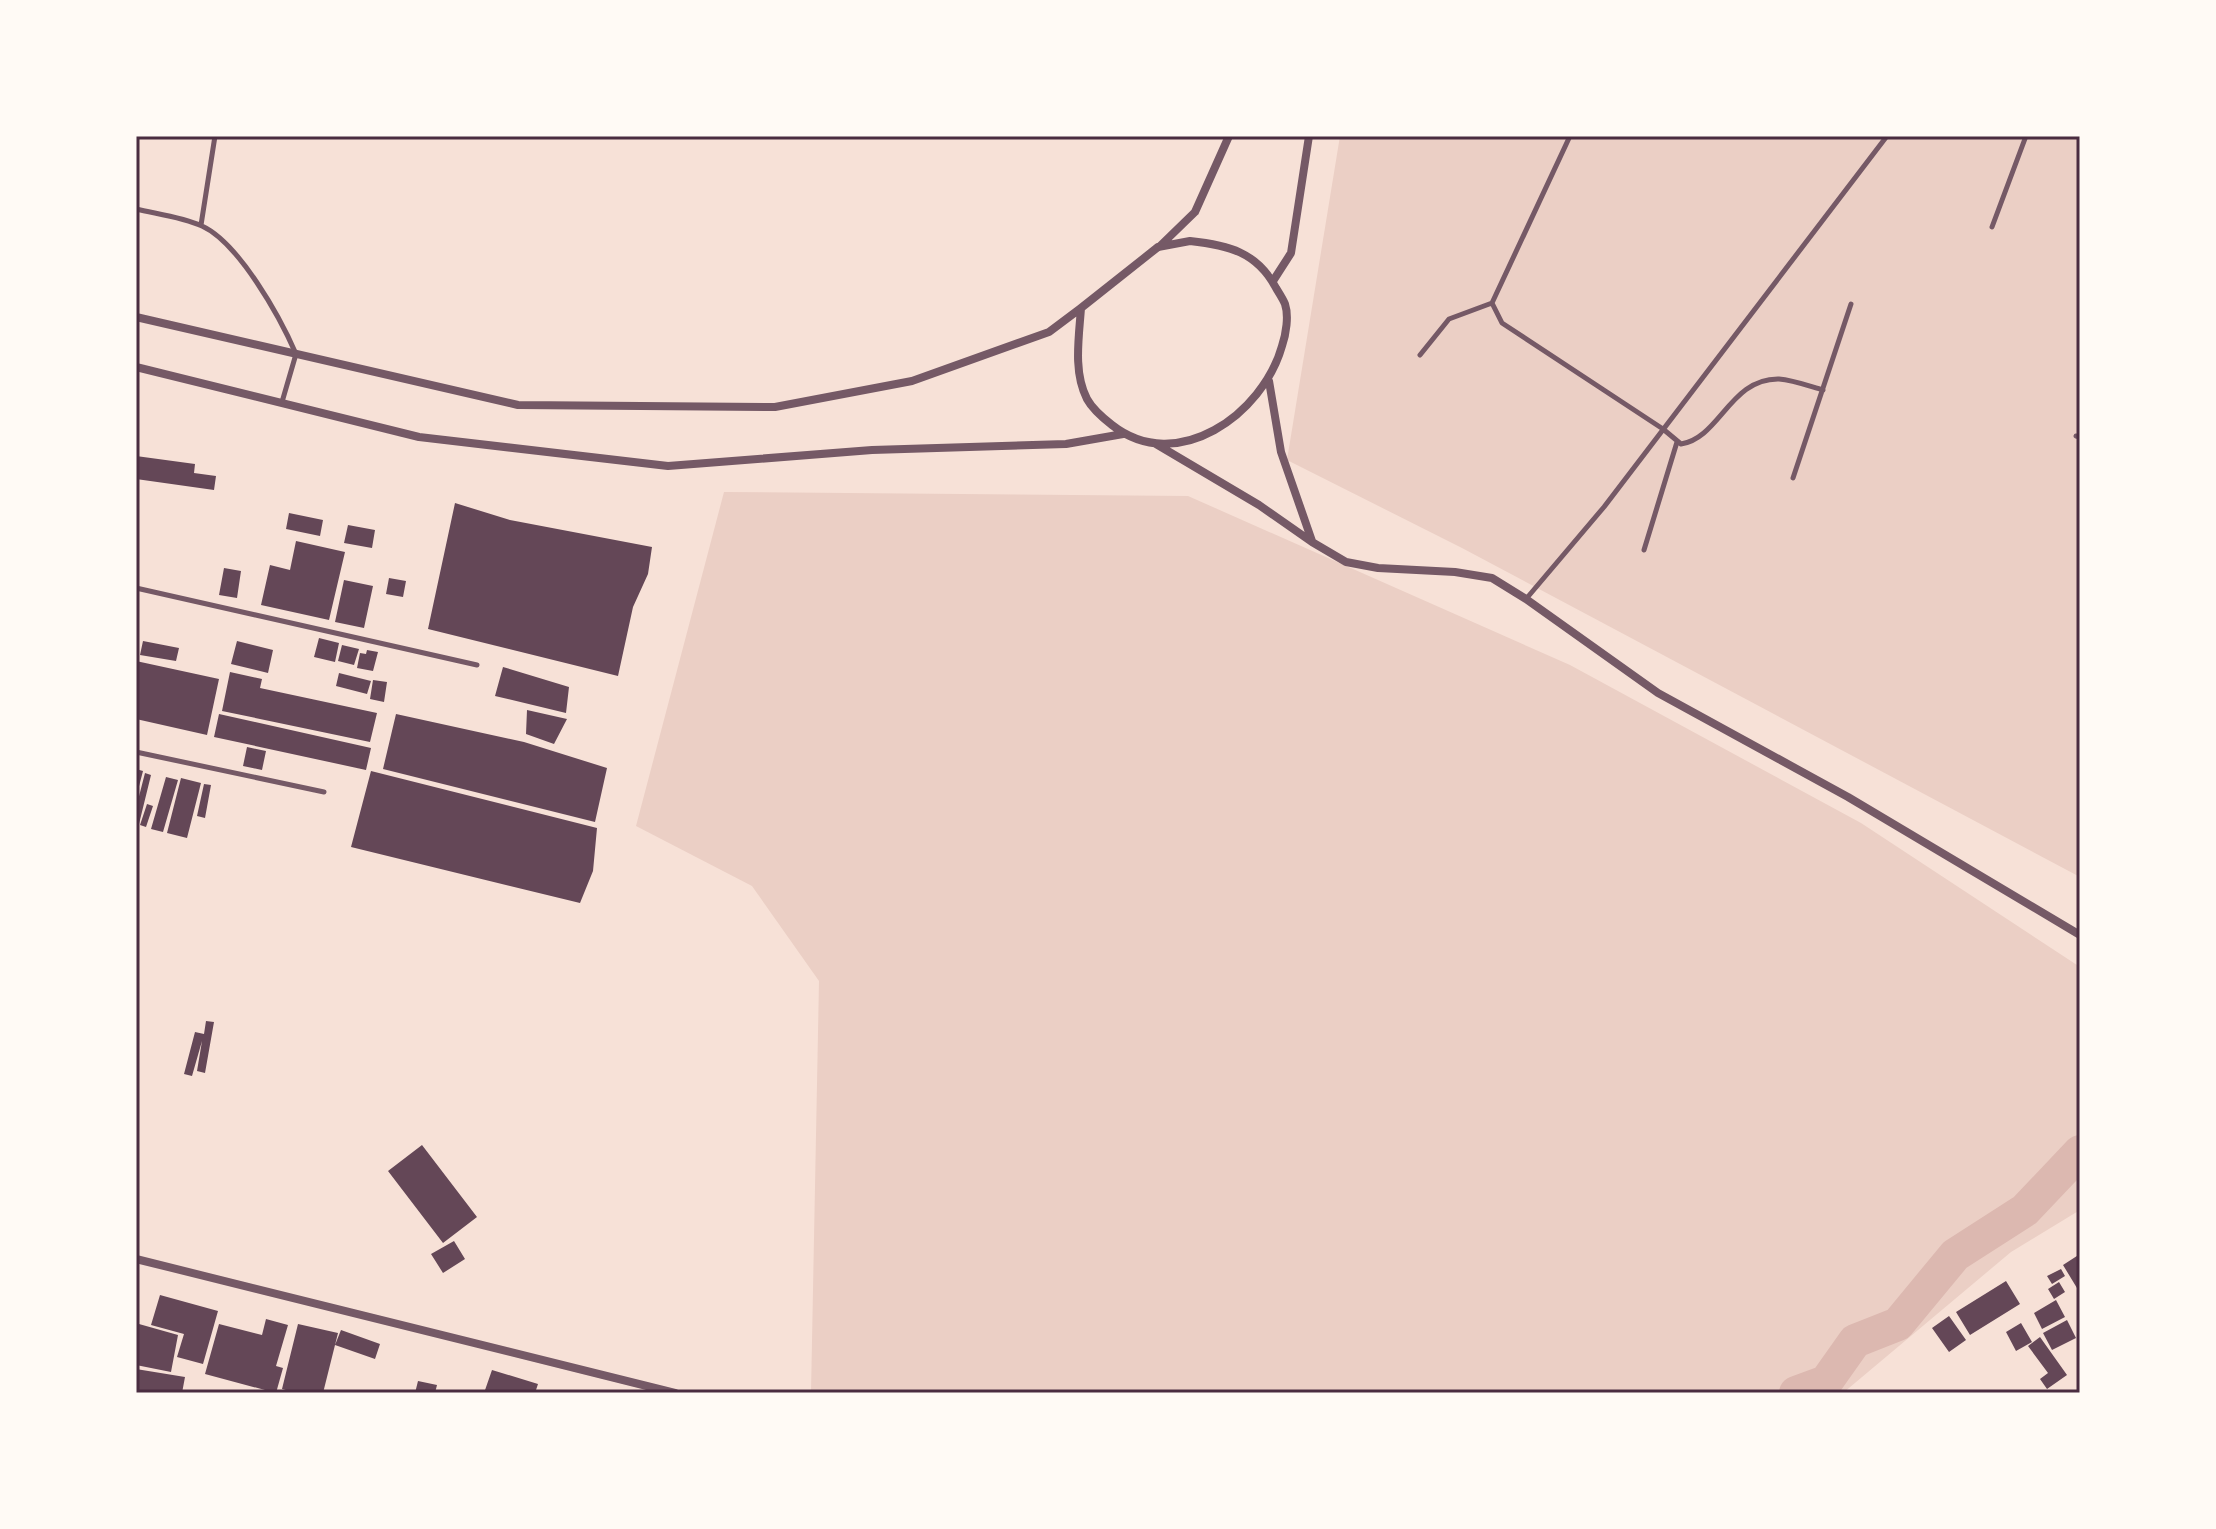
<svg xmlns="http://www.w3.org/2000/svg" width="2216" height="1529" font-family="Overpass,sans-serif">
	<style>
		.green { fill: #ebcfc5 }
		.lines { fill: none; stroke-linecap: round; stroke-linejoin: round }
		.river { stroke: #dcb8b0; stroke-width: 34 }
		.building { fill: #644757 }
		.service { stroke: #755966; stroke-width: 5 }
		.minor { stroke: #755966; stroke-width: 8 }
		.neatline { fill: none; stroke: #4a2c40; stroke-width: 3 }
	</style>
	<rect width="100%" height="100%" fill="#f7e1d7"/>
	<path class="green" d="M1340 136H2080V877L1462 548 1287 460Z
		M724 492 1188 496 1570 665 1861 823 2080 967V1210L2011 1252 1843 1393H811L819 981 752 886 636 826Z"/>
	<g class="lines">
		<path class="river" d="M1796 1393 1826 1382 1855 1341 1898 1324 1955 1255 2025 1210 2080 1152"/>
	</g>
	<path class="building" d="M136 456 195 464 194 473 216 476 214 490 136 479Z
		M455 503 510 520 652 547 648 574 633 607 618 676 428 629Z
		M289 513 323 520 320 536 286 529Z
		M348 525 375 530 372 548 344 543Z
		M296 541 345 552 329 620 261 605 270 565 290 570Z
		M224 568 241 571 237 598 219 595Z
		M389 578 406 581 403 597 386 594Z
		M344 580 373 586 364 628 335 622Z
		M319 638 339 643 335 662 314 657Z
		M143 641 179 648 176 661 140 655Z
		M237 641 273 650 268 673 231 664Z
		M342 645 359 649 354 665 338 661Z
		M367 650 378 652 373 671 357 668 360 653 366 654Z
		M136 661 219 679 207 735 136 719Z
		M503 667 569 687 566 713 495 696Z
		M230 672 262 679 260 688 377 713 370 742 222 711Z
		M339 673 371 681 367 694 336 686Z
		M373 680 387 682 384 702 370 699Z
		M527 710 567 719 554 744 526 734Z
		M219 714 371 748 366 770 214 737Z
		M396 714 524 742 607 768 595 822 383 769Z
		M247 747 266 751 262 770 243 766Z
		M136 769 143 771 137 794H136Z
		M371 771 597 828 593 871 580 903 351 847Z
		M145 773 151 775 139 824 136 823V808Z
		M166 777 178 780 163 832 151 829Z
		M181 778 201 783 187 838 167 833Z
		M204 784 211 785 205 818 197 816Z
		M147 804 153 806 146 827 140 825Z
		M206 1021 214 1022 205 1073 197 1071 202 1041 192 1076 184 1074 195 1032 204 1034Z
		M422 1145 477 1217 443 1243 388 1171Z
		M454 1241 465 1259 443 1273 431 1254Z
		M2080 1254V1293L2063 1265Z
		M2061 1269 2065 1276 2052 1284 2047 1276Z
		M2006 1281 2020 1304 1970 1335 1956 1312Z
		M2059 1282 2065 1292 2054 1299 2048 1289Z
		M160 1295 218 1311 203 1364 177 1357 184 1334 151 1325Z
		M2056 1300 2065 1317 2042 1329 2034 1313Z
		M1949 1316 1966 1340 1949 1352 1932 1328Z
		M266 1319 288 1325 276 1366 283 1368 276 1393 205 1374 219 1324 262 1335Z
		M2067 1320 2076 1338 2052 1350 2043 1333Z
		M2021 1323 2032 1342 2016 1351 2006 1332Z
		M139 1324 178 1335 171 1372 136 1365Z
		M298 1324 338 1333 323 1393H297L282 1389Z
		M341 1330 380 1344 375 1359 335 1345Z
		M2040 1337 2067 1375 2047 1389 2040 1379 2048 1373 2028 1346Z
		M136 1369 185 1377 182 1393H136Z
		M492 1370 538 1384 535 1393H484Z
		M418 1381 437 1385 435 1393H415Z"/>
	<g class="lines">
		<path class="service" d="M1570 136 1492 303 1502 323 1663 429 1681 444C1720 438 1730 378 1779 379 1793 380 1809 386 1823 390
			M136 209C157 214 182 217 202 226 239 243 280 317 296 354L282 402
			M201 225 215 136
			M1992 227 2026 136
			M1420 355 1449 319 1492 303
			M2076 436 2080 437
			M1793 478 1851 304
			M1644 550 1677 442
			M136 588 477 665
			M1526 599 1604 507 1887 136
			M136 752 324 792"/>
		<path class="minor" d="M1190 241C1228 245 1257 252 1276 288 1279 293 1283 299 1285 304 1289 316 1286 334 1282 346 1263 414 1177 476 1112 425 1103 418 1093 410 1087 399 1073 372 1079 337 1081 308L1158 247Z
			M1159 247 1195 212 1229 136
			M1273 281 1291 253 1309 136
			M136 317 518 405 775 407 912 381 1049 332 1081 308
			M136 367 419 437 668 466 872 450 1066 444 1123 434
			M1269 381 1281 452 1312 541
			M1156 444 1259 505 1312 542 1346 562 1378 568 1455 572 1492 578 1526 599 1658 693 1848 797 2080 935
			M136 1259 675 1393"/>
	</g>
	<rect width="2216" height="1529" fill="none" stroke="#fffaf5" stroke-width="276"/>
	<rect x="138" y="138" width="1940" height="1253" class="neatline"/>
</svg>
